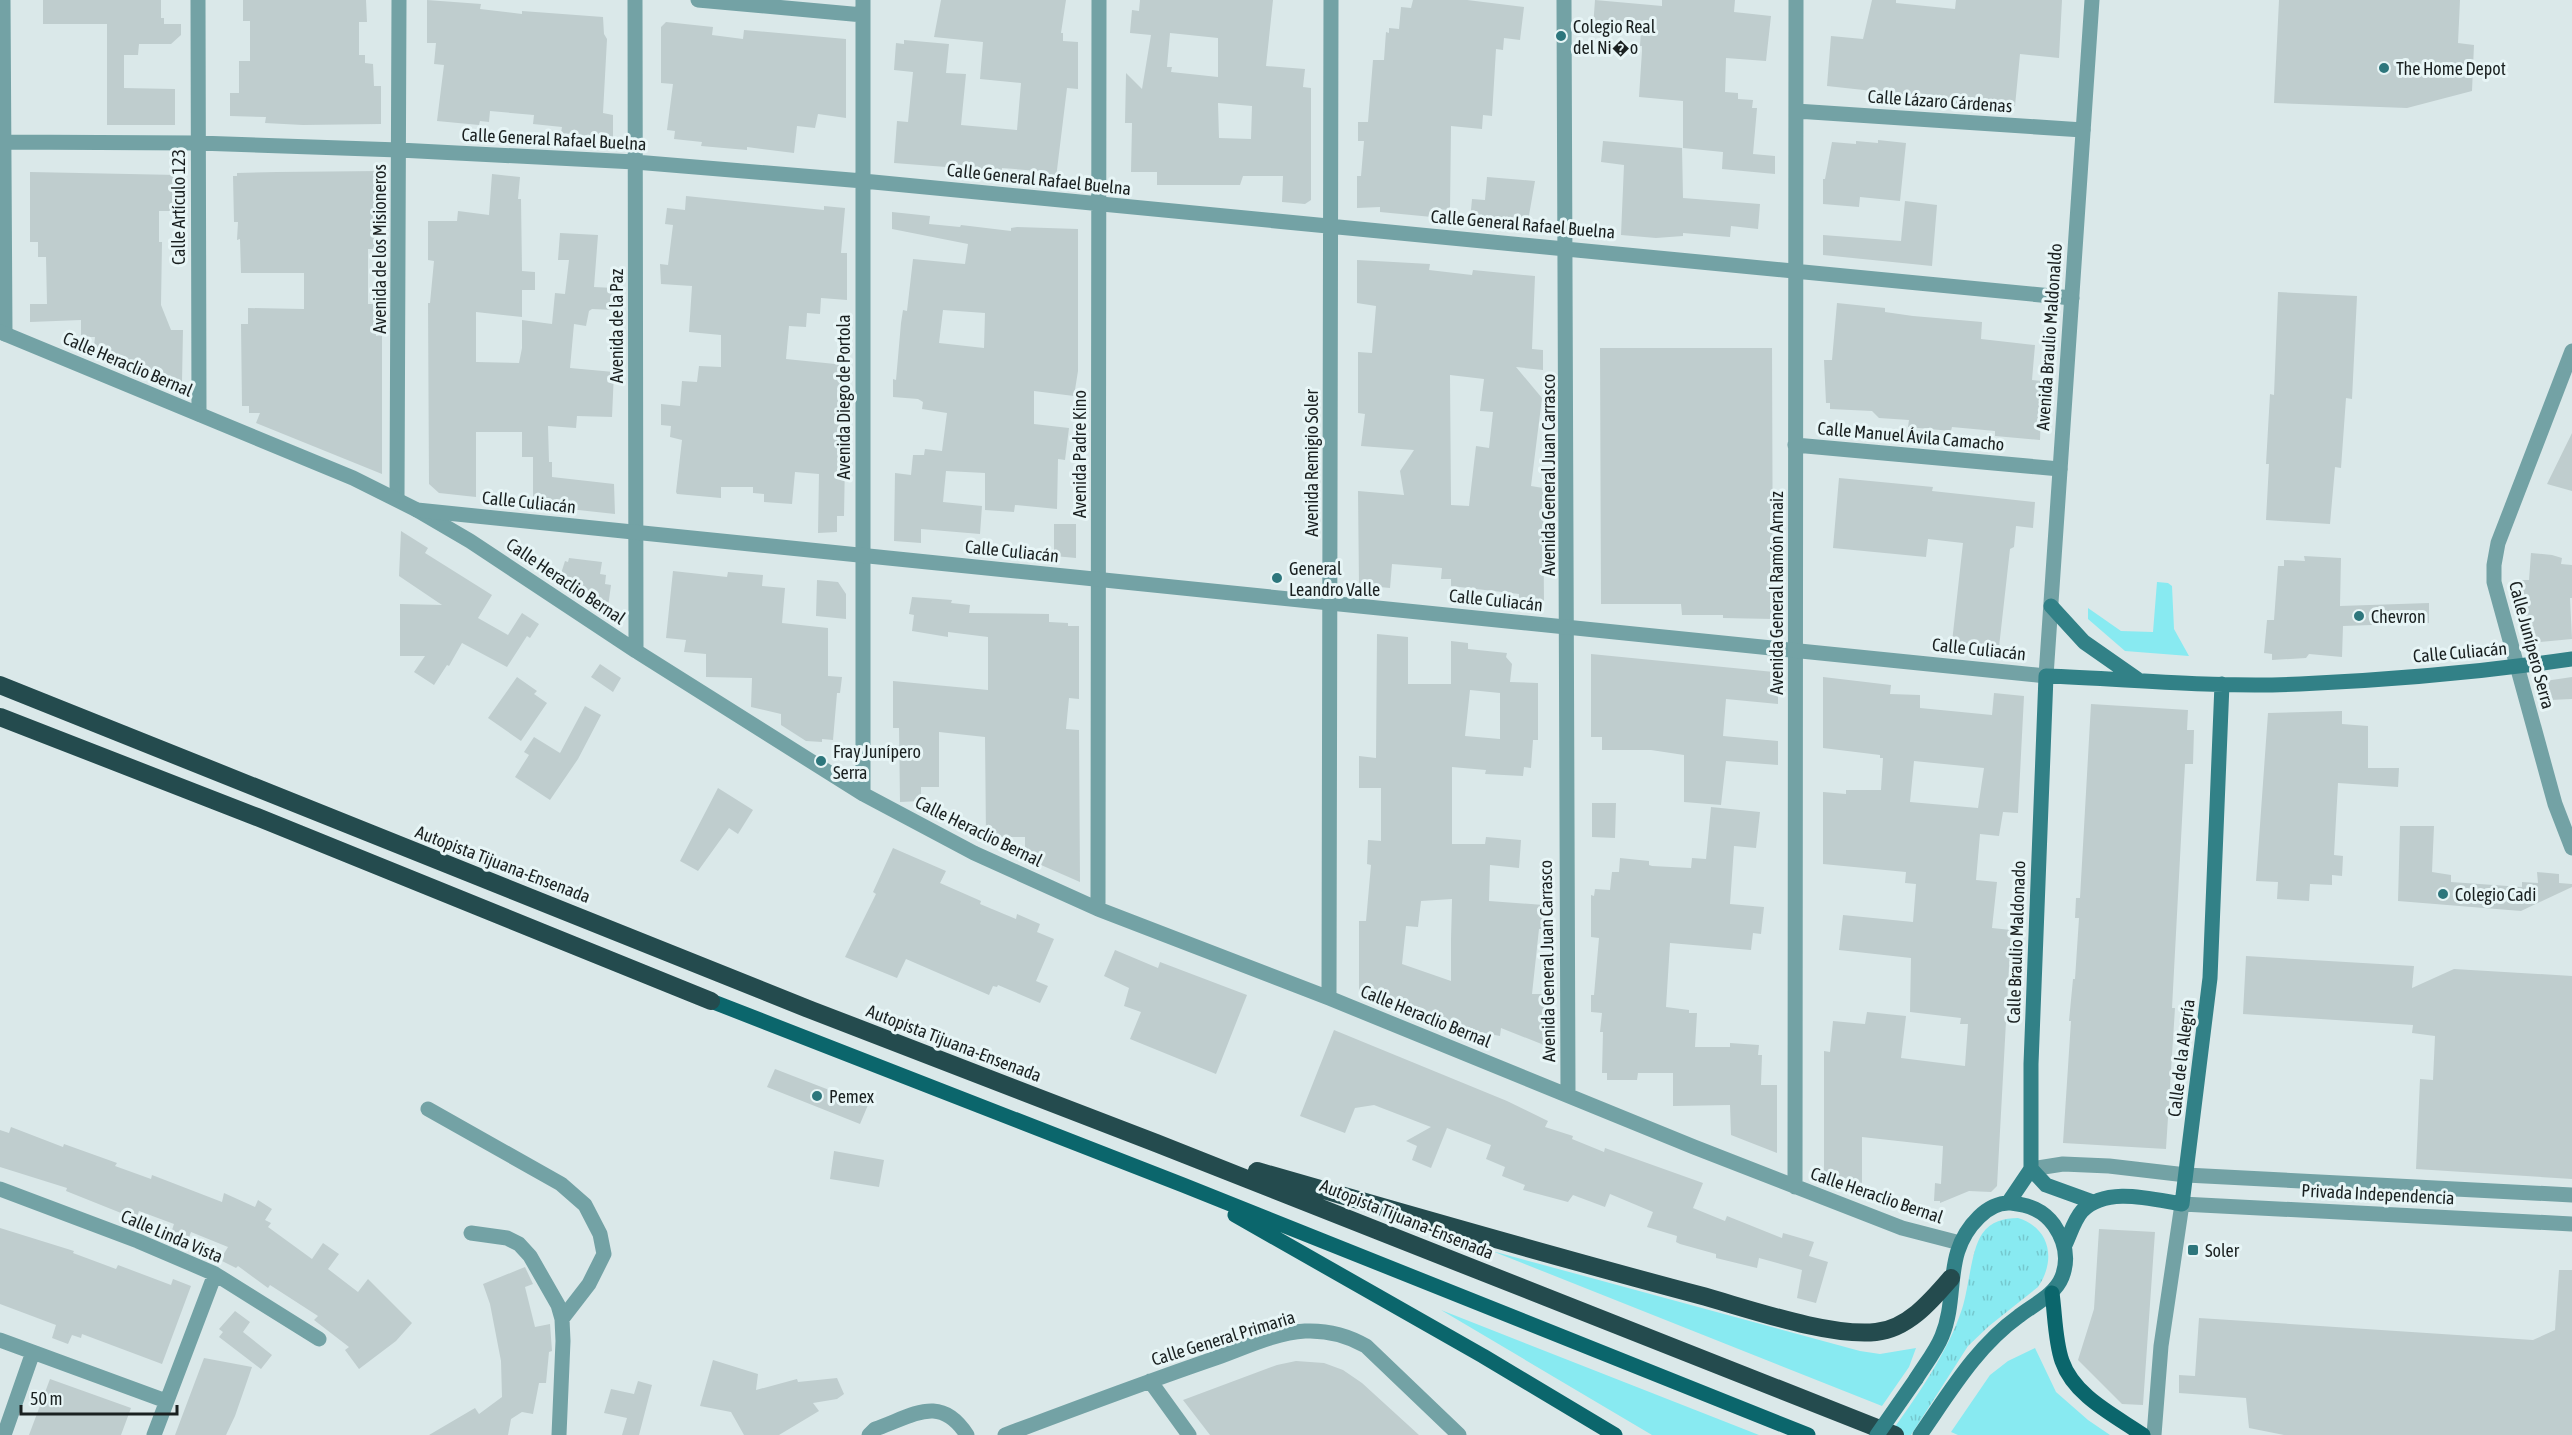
<svg xmlns="http://www.w3.org/2000/svg" width="2572" height="1435" font-family="'Asap Condensed',sans-serif">
	<style>
		.green { fill: #88eaf1 }
		.park { fill: url(#park-tufts) }
		.building { fill: #bfcdce; fill-rule: evenodd }
		.lines { fill: none; stroke-linecap: round; stroke-linejoin: round }
		.minor { stroke: #73a2a5; stroke-width: 15 }
		.tertiary { stroke: #73a2a5; stroke-width: 15 }
		.secondary { stroke: #328187; stroke-width: 15 }
		.primary { stroke: #0b666c; stroke-width: 15 }
		.motorway { stroke: #244b4e; stroke-width: 18 }
		.secondary-bridge { stroke: #328187; stroke-width: 15 }
		.poi-dot { fill: #2d767c; stroke: #e7f5f6; stroke-width: 2 }
		.labels { text-anchor: middle; dominant-baseline: central; stroke-width: 6; stroke-linejoin: round; paint-order: stroke }
		.poi-label { font-size: 18px; fill: #1a2020; stroke: #e7f5f6; text-anchor: start }
		.street-label { font-size: 18px; fill: #1a2020; stroke: #e7f5f6 }
	</style>
	<defs>
		<pattern id="park-tufts" width="24" height="20" patternUnits="userSpaceOnUse" patternTransform="scale(1.5)"><rect width="24" height="20" fill="#88eaf1"/><path d="M3 7l-1-3M5 7V3M7 7l1-3M15 17l-1-3M17 17v-4M19 17l1-3" fill="none" stroke="#75c8ce"/></pattern>
	</defs>
	<rect width="100%" height="100%" fill="#dae8e9"/>
	<path class="green" d="M2157 582 2168 583 2172 586 2174 629 2189 656 2125 651 2088 619V608L2121 631 2153 632Z
		M1492 1251 1860 1351 1880 1354 1916 1348 1909 1367 1882 1406Z
		M1441 1310 1759 1435H1652Z
		M2035 1348 2056 1392 2088 1420 2110 1435H1958L1951 1432 1990 1375 2008 1361Z"/>
	<path class="park" d="M2018 1218C2051 1228 2056 1261 2038 1287L1989 1326 1968 1346 1911 1435H1889C1916 1398 1948 1352 1962 1309 1969 1288 1971 1250 1982 1234 1991 1221 2004 1218 2018 1218Z"/>
	<path class="building" d="M43 0H161V18H164V24H181V35L171 44H139L138 55H124V88L175 89V125H107V24H43Z
		M243 0H366L367 22H359V55H365V63L373 64 374 86H381V124L303 125 265 123 266 117 230 116V93H239V61H250V21H243Z
		M427 0 481 4 480 9 522 14V11L603 17 604 34 607 39 603 113 613 115V138L561 133 562 127 533 124 534 115 490 111 489 122 480 121 479 125 437 121 444 65 434 64 436 43H427Z
		M941 0H1066L1061 33H1063V41L1078 42V89L1067 88 1056 178 1038 177V171L1002 168V171L984 170V174L959 171V168L894 163 897 121 908 122 913 72 894 70 896 43 904 44V40L949 44 946 73 966 74 961 125 1017 130 1021 83 980 79 983 42 934 37Z
		M1140 0H1273L1266 66 1305 69 1303 87 1311 88V200L1305 204 1282 202 1283 176H1243L1240 185H1157V172H1131L1132 123H1125L1126 73 1142 89 1151 35 1130 33 1132 10 1139 11ZM1170 33 1218 38V77L1171 72 1172 67H1167ZM1218 103 1252 106 1251 139 1219 138Z
		M1413 0H1467L1524 7 1520 40 1504 38 1503 50 1496 49 1492 116 1483 115 1482 129 1451 126 1450 210 1433 209 1432 217 1380 212V207L1357 208V176H1361L1364 141H1358V122H1368L1373 60H1384L1386 32 1389 33V28L1399 29 1401 7 1411 8Z
		M1595 0 1662 6V0H1735L1734 12 1771 16 1766 61 1726 58 1725 92 1738 93V99L1753 100 1752 108H1757L1753 154 1775 156V174L1722 169 1723 152 1683 148V101L1639 97 1642 51V46H1640L1641 31 1593 28Z
		M1872 0H1896V3L1955 9 1956 0H2062L2059 58 2020 54 2015 106 1976 102V108L1936 104 1937 98 1827 86 1831 36 1863 39Z
		M2279 0H2460L2458 43 2474 45 2472 91 2407 108 2274 103Z
		M666 22 713 27 712 35 743 39 744 30 846 39V118L818 114 815 128 797 126 794 153 747 147V150L701 146 702 142 674 139 675 131 667 130 673 84 661 83V27Z
		M1878 140 1906 143 1900 201 1860 197 1859 207 1823 204V179H1825L1832 142 1856 144V141L1878 143Z
		M1603 141 1682 148 1683 198 1760 204 1758 229 1731 226 1730 237 1683 233V236L1656 238 1621 235 1624 165 1601 162Z
		M381 171V211H376V249H368V304H376V336L382 335V474L256 423 260 413H249V406H242L241 324H248V308L304 309V273H241L240 239 237 240 238 222H234L233 176H237V173L277 172Z
		M30 172 178 175 180 211H159V242H162L161 305 171 330H183L182 382 162 383 132 371V365H117V362L107 361V356L93 354 95 337H81V320L30 322V304H47L46 257H38V242H30Z
		M492 174 520 177 518 199H521L522 271 535 272V290H522V317L476 312V362L519 363 522 348V320L552 324 555 293 565 294 569 260H558L560 233 598 235 594 287 614 288V310L592 309 589 311 586 326 574 324 570 368 614 372 612 417 577 416 576 428 548 426 549 462H552V477L614 484 615 514 569 509 570 502 533 501V457H522V432H476V497L439 493 429 484 428 303H430L434 261 428 260V221H457L458 211 489 215Z
		M1487 177 1535 181 1528 221H1470L1472 199 1485 200Z
		M686 196 824 210V206L845 208 841 253H847V300L821 298 820 314 807 313 806 327 789 326 786 359 845 365 841 406H846L844 516H837V532L818 533 819 474 795 472 792 504 764 502V494L753 493V487H721V498L677 494 676 492 682 440 670 437 671 426 661 425V404L680 406 682 381 697 382 699 366 721 367V335L689 332 692 286 661 284 660 264 668 265 673 225 665 224 667 208 685 210Z
		M1905 201 1937 205 1932 266 1823 255V235L1901 241Z
		M892 212 930 216 929 224 960 227 961 225 1011 231V228L1017 227 1078 229V371L1074 396 1034 391V424L1069 428 1065 460 1058 459 1057 509 1015 505 1014 512 985 510V473L946 471 943 502 982 506 980 534 921 529V543L894 541 895 473 911 475 913 455H924L925 449 942 451 947 413 922 409 923 402 918 399 893 397V379L896 380 901 323 903 310 907 311 913 259 965 264 968 244 892 229ZM943 310 985 313 984 348 939 343Z
		M1357 260 1430 264 1429 270 1472 275 1473 270 1535 276 1532 349 1543 350V370L1516 367 1542 398 1531 486 1543 488 1544 603 1519 601V594L1451 586V579H1441L1442 568 1392 564 1390 588 1359 585 1358 491 1404 495 1400 471 1414 450 1361 446 1365 414 1358 413V352L1372 353 1376 306 1357 303ZM1450 375 1484 379 1480 411 1493 412 1489 448 1476 446 1469 506 1451 505Z
		M2278 292 2357 296 2352 399 2346 398 2341 468 2335 467 2330 524 2266 520 2269 464H2266L2270 394 2274 395Z
		M1837 303 1885 308V312L1913 316 1982 322 1981 339 2035 345 2032 380 2042 381 2040 440 1995 436V431L1952 427 1951 431 1908 427 1909 420 1879 418 1872 411 1830 409V403H1826L1824 360H1832Z
		M1600 348H1772L1773 619 1723 618V615H1682L1681 604H1601Z
		M2572 433V491L2547 484Z
		M1839 478 1933 487 1932 491 2035 502 2033 528 2016 526 2014 547 2010 549 1999 647 1952 642 1963 543 1928 539 1926 557 1833 548Z
		M1054 524H1076V558L1054 556Z
		M401 531 428 548 425 553 492 595 478 618 508 635 522 613 539 624 530 638 527 636 507 667 462 643 449 666 447 665 434 685 414 672 425 656H400V604L442 605 399 576Z
		M2531 553 2552 555 2562 558 2561 564 2572 565V598H2570L2572 639 2528 643 2522 580H2529Z
		M2304 556 2341 558 2340 606 2429 603V623L2343 626 2342 657 2309 654 2306 658 2272 660V654L2264 653 2267 620H2274L2278 566H2284V560L2305 561Z
		M569 558 602 562 600 574 606 575 605 584 611 585 607 614 558 583 565 561 568 562Z
		M673 571 727 577 728 572 763 575 762 586 785 588 782 623 828 628V676L842 677 840 693H837L833 740 822 739V742L806 741 781 725V714L751 707 752 678 706 677V654L684 652 686 640 666 638Z
		M817 580 838 582 846 594V619L816 616Z
		M912 597 952 600 951 603 970 605 969 613 1049 614V622L1068 623V626H1079V699L1069 698 1066 729 1079 730 1080 882 1025 858V837H986L985 737 939 732V787H921V801L900 802 899 728H893V681L988 690V637L948 632V637L912 631 914 615 909 614Z
		M1377 634 1408 637V684H1451V641L1468 643V649L1507 653 1506 657 1512 664 1510 682 1538 683V740H1533L1531 768 1524 767 1523 776 1485 774 1486 770 1452 767V844H1485L1486 837 1521 840 1519 868 1490 865 1489 901 1544 905V929H1539L1532 994H1544V1045L1501 1028 1500 1036 1446 1025 1410 1012 1411 1009 1359 992V921H1366L1371 865 1367 864 1368 840 1381 841V788H1359V756L1376 758ZM1470 690 1500 693V739L1465 736ZM1452 899 1451 939V981L1402 964 1406 926 1418 927 1421 901Z
		M1591 654 1774 672 1778 677V704L1726 699 1723 736 1778 741V765L1726 761 1721 805 1684 802V755L1651 750H1602V737H1591Z
		M600 664 621 678 613 692 591 677Z
		M517 677 537 691 534 694 547 703 521 741 488 718Z
		M1823 677 1891 685 1890 694 1920 695V708L1992 715 1994 693 2024 696 2018 813 2003 812 1999 836 1980 834 1976 880 1997 882 1992 928 2011 930 1997 1186 1991 1192 1969 1191 1940 1203V1201H1934L1935 1183 1941 1184 1943 1146 1862 1137V1183L1824 1172V1051L1830 1052 1833 1021 1865 1024 1867 1012 1906 1016 1901 1058 1965 1066 1968 1024H1960L1961 1018 1910 1012 1911 958 1839 950 1843 915 1913 922 1916 884 1905 883 1906 872 1823 864V792L1846 794V790H1881L1883 758H1880V755L1823 748ZM1914 761 1984 768 1978 808 1910 802Z
		M2572 677V699L2550 700 2545 681Z
		M2091 704 2188 710 2187 730H2194L2193 764H2185L2172 1008H2175L2166 1149 2063 1143 2071 1021H2069L2073 979H2075L2079 918H2075L2076 898H2080Z
		M585 706 601 715 578 759 550 800 515 777 529 755 524 752 534 737 560 753Z
		M2342 711V724L2368 726V768H2399L2398 787 2338 783 2334 855 2343 856 2342 876 2332 875V885L2310 884 2309 901 2277 899 2278 882 2256 881 2268 713Z
		M718 788 753 810 738 834 729 828 698 871 680 861Z
		M1592 803H1616L1615 838 1592 837Z
		M1711 807 1760 812 1756 848 1734 846 1730 904 1764 907 1761 934 1753 933 1751 950 1670 943 1666 1007 1689 1010V1013H1697L1695 1047H1730V1043L1759 1045 1758 1055H1762L1761 1085H1777V1153L1731 1135 1730 1105 1673 1106V1073H1638L1637 1080H1607V1073H1602L1603 1032H1600L1602 1013 1591 1012V995H1594L1599 938 1591 937V895L1594 896 1595 889 1610 890 1612 872H1619L1620 858 1649 861V865L1652 866 1691 868 1692 858 1706 859Z
		M2400 826H2434L2432 872 2451 875V882L2522 887V882L2538 883 2537 872 2559 874V883L2572 884V887L2521 911 2398 901Z
		M893 848 946 871 940 883 981 901 980 904 1016 919 1017 914 1040 924 1037 932 1054 939 1036 981 1048 986 1040 1003 998 985 997 987 993 986 989 995 906 959 897 978 845 957 876 894 873 892Z
		M1115 950 1158 968 1160 962 1247 995 1216 1074 1130 1039 1141 1012 1124 1006 1129 988 1104 976Z
		M2246 956 2414 966 2412 988 2454 969 2572 976V1179L2416 1169 2420 1079 2433 1080 2435 1036 2412 1033 2413 1025 2243 1014Z
		M1334 1030 1507 1101 1548 1121 1545 1127 1573 1136 1572 1139 1604 1152 1605 1148 1703 1183 1693 1208 1725 1221 1727 1216 1782 1238 1783 1233 1814 1242 1809 1256 1828 1262 1816 1303 1797 1298 1802 1270 1759 1258 1757 1268 1716 1258V1254L1680 1244 1676 1242 1677 1236 1647 1227 1653 1212 1610 1194 1605 1207 1573 1195 1568 1202 1523 1190 1525 1185 1502 1176 1505 1167 1486 1159 1491 1145 1447 1128 1431 1168 1412 1160 1417 1146 1406 1141 1431 1127 1374 1105 1355 1108 1345 1133 1300 1116Z
		M775 1069 868 1105 860 1124 767 1087Z
		M11 1127 63 1147 64 1144 117 1163 115 1166 151 1179 152 1175 222 1202 224 1193 255 1207 258 1200 272 1209 265 1220 271 1223 268 1227 312 1259 323 1243 339 1254 328 1269 358 1292 368 1279 412 1323 396 1341 359 1369 345 1350 349 1347 314 1320 318 1316 270 1285 268 1288 238 1266 236 1268 220 1260 228 1247 191 1232 187 1243 170 1236 174 1224 139 1211 136 1219 66 1191 67 1188 0 1167V1130L9 1133Z
		M834 1151 884 1160 879 1187 830 1179Z
		M0 1228 74 1251 73 1253 116 1269 118 1265 171 1285 173 1279 191 1286 162 1364 82 1334 81 1338 72 1335 68 1344 52 1338 56 1325 0 1304Z
		M2099 1229 2155 1232 2143 1405 2122 1404 2078 1360 2094 1309Z
		M525 1267 533 1284 525 1287 535 1327 550 1324 552 1351 549 1352 546 1383H539L533 1414 522 1412 511 1419 508 1435H429L475 1408 479 1414 502 1397 501 1361 490 1304 483 1284Z
		M2559 1270H2572V1435H2284L2249 1428 2246 1398 2179 1393V1375L2195 1376 2199 1318 2533 1340 2555 1330Z
		M235 1311 250 1322 243 1332 272 1355 261 1369 219 1337 223 1332 219 1329Z
		M204 1358 252 1367 235 1416 226 1435H175Z
		M713 1360 758 1374 756 1390 797 1379 798 1382 837 1378 844 1394 837 1399 813 1403 819 1411 779 1435H744L731 1412 700 1406Z
		M1296 1361 1324 1363 1343 1370 1362 1383 1419 1435H1210L1183 1400 1277 1365Z
		M50 1379 131 1408 121 1435H29Z
		M638 1381 652 1385 639 1435H622L627 1418 604 1413 611 1389 634 1394Z"/>
	<g class="lines">
		<path class="minor" d="M3 0 5 334
			M198 0 199 414
			M635 0 636 651
			M698 0 863 15
			M863 0V794
			M1564 0C1568 365 1564 730 1568 1094
			M1796 111 2083 130
			M0 142 198 143 399 150 635 162 863 181 2072 298
			M2572 351 2498 543 2494 565V582L2555 804 2572 848
			M1795 445 2060 469
			M397 498 399 0
			M417 510 470 541 636 651 863 794 974 853 1098 909 1329 998 1694 1147 1902 1228 1960 1243
			M1098 909 1099 0
			M1329 998 1331 0
			M428 1109 561 1184 585 1205 600 1234 604 1254 589 1284 562 1319
			M1795 1187 1796 0
			M0 1189 138 1241 215 1274 319 1339
			M471 1233 507 1238 519 1244 530 1256 558 1305 562 1319 563 1341 559 1435
			M0 1340 166 1401
			M1150 1381 1189 1435
			M4 1435 33 1352
			M154 1435 215 1274
			M869 1435 875 1429C913 1416 940 1393 967 1435
			M1005 1435C1074 1409 1143 1383 1213 1359 1242 1349 1274 1333 1305 1331 1328 1330 1347 1335 1366 1346L1459 1435"/>
		<path class="tertiary" d="M0 332 353 478 417 510 2046 676 2092 0
			M2031 1169 2063 1164 2109 1166 2186 1175 2572 1195
			M2154 1435 2161 1346 2182 1204 2572 1224"/>
		<path class="secondary" d="M2051 606 2084 642 2137 679
			M2031 1169 2046 1185 2093 1202
			M2008 1203 2031 1169V1064L2046 676C2130 679 2216 688 2300 684 2391 680 2482 672 2572 659
			M2065 1245C2070 1235 2074 1220 2082 1211 2106 1186 2151 1199 2182 1204L2210 978 2222 684
			M1916 1379C1924 1366 1936 1351 1942 1336 1959 1295 1942 1253 1979 1217 1987 1209 1999 1202 2011 1203 2029 1205 2043 1210 2054 1225 2065 1241 2069 1259 2062 1277 2055 1295 2033 1305 2019 1316 1976 1347 1950 1392 1920 1435"/>
		<path class="primary" d="M711 1001 1183 1185 1808 1435
			M1235 1215 1483 1356 1615 1435
			M2052 1293C2055 1314 2055 1341 2062 1361 2074 1396 2114 1415 2143 1435"/>
		<path class="motorway" d="M0 685 811 1010 1156 1143 1895 1435
			M0 717 257 817 711 1001
			M1257 1171C1404 1213 1551 1256 1699 1295 1747 1308 1828 1337 1876 1332 1908 1329 1932 1300 1951 1278"/>
		<path class="secondary-bridge" d="M1877 1435 1916 1379"/>
	</g>
	<g class="poi-dot">
		<circle cx="1561" cy="36" r="6"/>
		<circle cx="2384" cy="68" r="6"/>
		<circle cx="1277" cy="578" r="6"/>
		<circle cx="2359" cy="616" r="6"/>
		<circle cx="821" cy="761" r="6"/>
		<circle cx="2443" cy="894" r="6"/>
		<circle cx="817" cy="1096" r="6"/>
		<rect x="2187" y="1244" width="12" height="12" rx="3"/>
	</g>
	<g class="labels">
		<g class="poi-label">
			<text x="1573" y="26">Colegio Real<tspan x="1573" dy="21">del Ni�o</tspan></text>
			<text x="2396" y="68">The Home Depot</text>
			<text x="1289" y="568">General<tspan x="1289" dy="21">Leandro Valle</tspan></text>
			<text x="2371" y="616">Chevron</text>
			<text x="833" y="751">Fray Junípero<tspan x="833" dy="21">Serra</tspan></text>
			<text x="2455" y="894">Colegio Cadi</text>
			<text x="829" y="1096">Pemex</text>
			<text x="2205" y="1250">Soler</text>
		</g>
		<g class="street-label">
			<text transform="translate(1940 101) rotate(4)">Calle Lázaro Cárdenas</text>
			<text transform="translate(554 139) rotate(3)">Calle General Rafael Buelna</text>
			<text transform="translate(1039 179) rotate(6)">Calle General Rafael Buelna</text>
			<text transform="translate(178 207) rotate(-90)">Calle Artículo 123</text>
			<text transform="translate(1523 224) rotate(5)">Calle General Rafael Buelna</text>
			<text transform="translate(379 249) rotate(-90)">Avenida de los Misioneros</text>
			<text transform="translate(616 326) rotate(-90)">Avenida de la Paz</text>
			<text transform="translate(2049 337) rotate(-86)">Avenida Braulio Maldonaldo</text>
			<text transform="translate(128 364) rotate(23)">Calle Heraclio Bernal</text>
			<text transform="translate(843 397) rotate(-90)">Avenida Diego de Portola</text>
			<text transform="translate(1911 436) rotate(5)">Calle Manuel Ávila Camacho</text>
			<text transform="translate(1079 454) rotate(-90)">Avenida Padre Kino</text>
			<text transform="translate(1311 463) rotate(-90)">Avenida Remigio Soler</text>
			<text transform="translate(1548 475) rotate(-90)">Avenida General Juan Carrasco</text>
			<text transform="translate(529 502) rotate(6)">Calle Culiacán</text>
			<text transform="translate(1012 551) rotate(6)">Calle Culiacán</text>
			<text transform="translate(566 581) rotate(34)">Calle Heraclio Bernal</text>
			<text transform="translate(1776 593) rotate(-90)">Avenida General Ramón Arnaiz</text>
			<text transform="translate(1496 600) rotate(6)">Calle Culiacán</text>
			<text transform="translate(2532 645) rotate(75)">Calle Junípero Serra</text>
			<text transform="translate(1979 649) rotate(6)">Calle Culiacán</text>
			<text transform="translate(2460 652) rotate(-5)">Calle Culiacán</text>
			<text transform="translate(979 831) rotate(26)">Calle Heraclio Bernal</text>
			<text transform="translate(503 864) rotate(21)">Autopista Tijuana-Ensenada</text>
			<text transform="translate(2016 942) rotate(-88)">Calle Braulio Maldonado</text>
			<text transform="translate(1547 961) rotate(-91)">Avenida General Juan Carrasco</text>
			<text transform="translate(1426 1016) rotate(22)">Calle Heraclio Bernal</text>
			<text transform="translate(954 1043) rotate(21)">Autopista Tijuana-Ensenada</text>
			<text transform="translate(2181 1058) rotate(-83)">Calle de la Alegría</text>
			<text transform="translate(2378 1194) rotate(3)">Privada Independencia</text>
			<text transform="translate(1877 1195) rotate(19)">Calle Heraclio Bernal</text>
			<text transform="translate(1407 1219) rotate(22)">Autopista Tijuana-Ensenada</text>
			<text transform="translate(172 1236) rotate(23)">Calle Linda Vista</text>
			<text transform="translate(1223 1338) rotate(-17)">Calle General Primaria</text>
		</g>
	</g>
	<path d="M21 1405v9h156v-9" fill="none" stroke="#1a2020" stroke-width="3"/>
	<text x="30" y="1405" font-size="18" fill="#1a2020" stroke="#e7f5f6" stroke-width="4.5" paint-order="stroke">50 m</text>
</svg>
